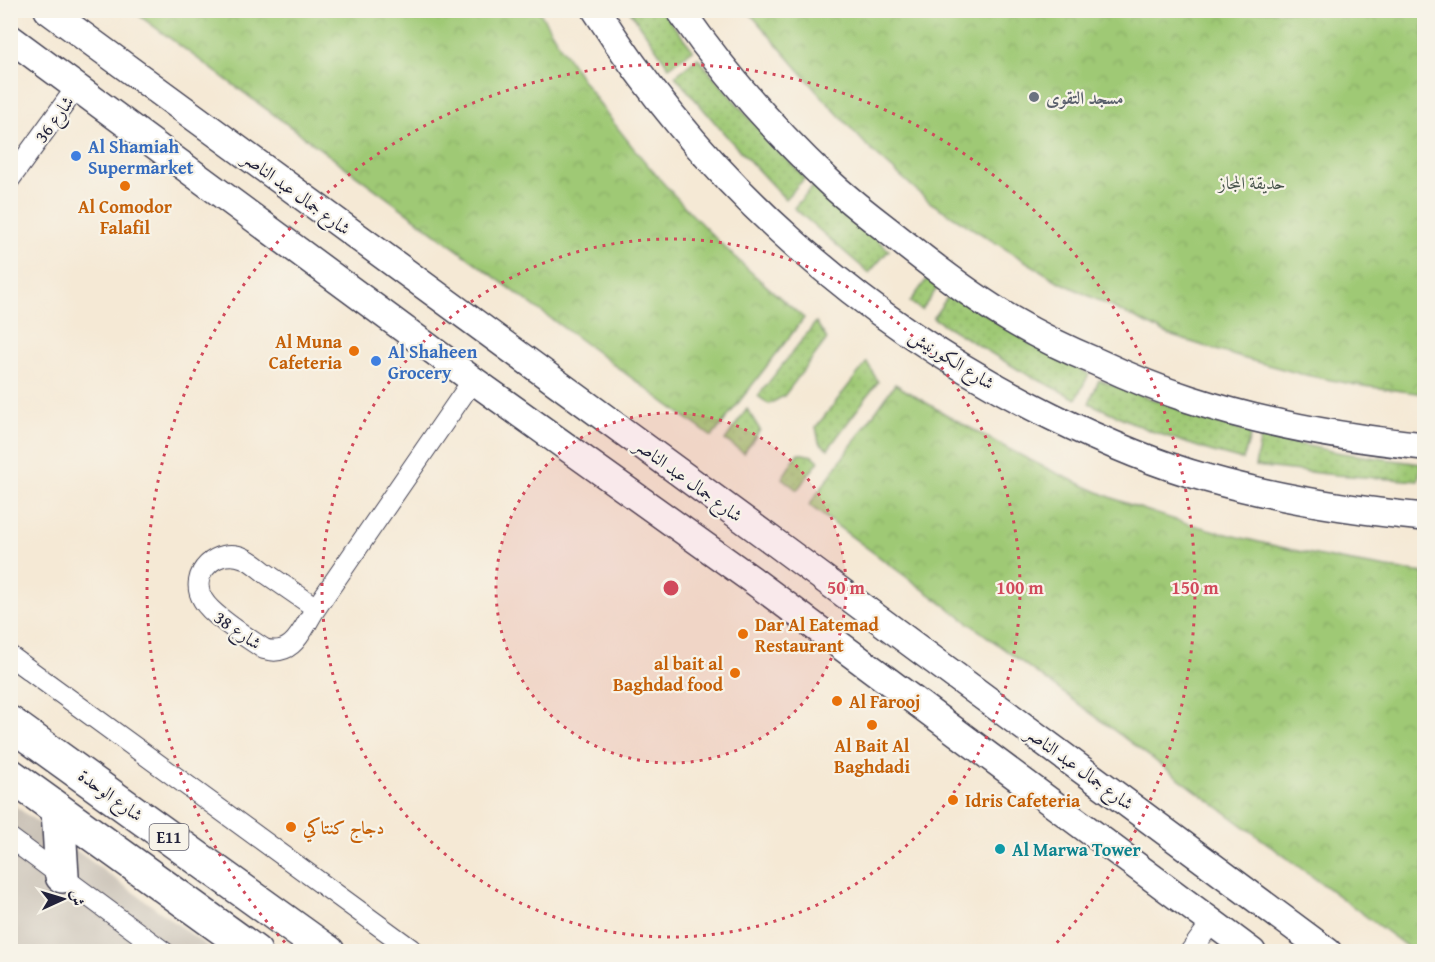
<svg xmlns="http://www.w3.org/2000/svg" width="1435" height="962" font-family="'Gentium Book Plus',Amiri,serif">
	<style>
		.industrial { fill: #cbc3b8 }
		.grass { fill: url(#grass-dots); stroke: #607658; stroke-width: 1.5 }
		.park { fill: url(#park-crowns); stroke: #607658; stroke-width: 1.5 }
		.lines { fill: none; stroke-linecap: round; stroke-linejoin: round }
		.street-casing { stroke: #424052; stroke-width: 22 }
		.secondary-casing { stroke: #424052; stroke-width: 30 }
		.highway-casing { stroke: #424052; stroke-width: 36 }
		.street { stroke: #fff; stroke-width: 20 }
		.secondary { stroke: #fff; stroke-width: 27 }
		.highway { stroke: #fff; stroke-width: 33 }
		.ring { fill: none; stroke: #d1495b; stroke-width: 3; stroke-dasharray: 3 6 }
		.worship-dot { fill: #6b7280; stroke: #f7f3e8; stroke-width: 2 }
		.shop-dot { fill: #3f7fe0; stroke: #f7f3e8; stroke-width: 2 }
		.food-dot { fill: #e8710a; stroke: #f7f3e8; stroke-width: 2 }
		.culture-dot { fill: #0f9aa8; stroke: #f7f3e8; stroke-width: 2 }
		.labels { text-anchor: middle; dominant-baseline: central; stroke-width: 4.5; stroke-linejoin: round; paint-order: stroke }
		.shield { fill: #f7f3e8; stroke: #62616f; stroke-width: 1.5 }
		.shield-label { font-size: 16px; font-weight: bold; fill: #22223b }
		.worship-label { font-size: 18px; font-weight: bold; fill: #5b616d; stroke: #f7f3e8; text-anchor: start }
		.street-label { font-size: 18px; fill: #22223b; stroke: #f7f3e8 }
		.shop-label { font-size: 18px; font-weight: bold; fill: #366cbe; stroke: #f7f3e8; text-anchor: start }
		.park-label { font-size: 18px; fill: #48544c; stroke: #f7f3e8 }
		.food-label { font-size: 18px; font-weight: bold; fill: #c56008; stroke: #f7f3e8; text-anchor: start }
		.culture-label { font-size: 18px; font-weight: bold; fill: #0d838f; stroke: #f7f3e8; text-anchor: start }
		.centre { fill: #d1495b; stroke: #f7f3e8; stroke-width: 3 }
		.ring-label { font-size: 18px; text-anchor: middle; font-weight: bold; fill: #d1495b; stroke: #f7f3e8; stroke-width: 4.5; stroke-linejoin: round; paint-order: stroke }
	</style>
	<defs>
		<pattern id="grass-dots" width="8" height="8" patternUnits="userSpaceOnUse" patternTransform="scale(1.5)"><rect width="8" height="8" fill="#9fc975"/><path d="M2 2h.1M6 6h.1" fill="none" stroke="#89ac66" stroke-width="1.8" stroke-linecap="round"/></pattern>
		<pattern id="park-crowns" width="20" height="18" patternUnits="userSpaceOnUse" patternTransform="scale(1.5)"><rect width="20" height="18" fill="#9fc975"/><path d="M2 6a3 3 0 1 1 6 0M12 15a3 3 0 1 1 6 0" fill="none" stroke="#89ac66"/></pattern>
	</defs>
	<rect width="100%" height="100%" fill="#f7f3e8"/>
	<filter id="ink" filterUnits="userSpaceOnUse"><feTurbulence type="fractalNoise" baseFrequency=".0167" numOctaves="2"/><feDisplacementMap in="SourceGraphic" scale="12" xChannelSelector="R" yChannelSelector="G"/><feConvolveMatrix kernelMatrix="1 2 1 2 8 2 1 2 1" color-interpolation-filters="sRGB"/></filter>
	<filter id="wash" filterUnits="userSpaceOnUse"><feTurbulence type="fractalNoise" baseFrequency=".008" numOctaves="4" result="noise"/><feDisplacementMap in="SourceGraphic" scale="24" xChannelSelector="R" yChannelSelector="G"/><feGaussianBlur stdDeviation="1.35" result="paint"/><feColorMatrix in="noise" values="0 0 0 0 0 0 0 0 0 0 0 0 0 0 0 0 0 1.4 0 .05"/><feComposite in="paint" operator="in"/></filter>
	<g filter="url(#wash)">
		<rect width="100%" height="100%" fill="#f5e9d5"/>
		<path class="industrial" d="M11 803 214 951H11Z"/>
		<path class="grass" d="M630 11H662L693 50 669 67Z
			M698 58 750 119 805 178 785 199 729 139 675 76Z
			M814 185 889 250 869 273 794 208Z
			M927 279 938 287 922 310 910 302Z
			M951 292 1029 342 1089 374 1076 399 1019 370 933 318Z
			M816 322 827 339 784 396 769 404 758 396Z
			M867 362 878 382 828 449 819 442 816 427Z
			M1099 380 1216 422 1251 433 1243 460 1210 451 1151 431 1089 403Z
			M747 409 760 430 744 453 725 440Z
			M1261 436 1341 453 1421 464 1418 481 1336 475 1255 466Z
			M798 453 813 456 819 461 797 490 782 478Z"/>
		<path class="park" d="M133 11H539C607 129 699 232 804 318L712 437Z
			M748 11H1424V394L1356 385 1301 374 1242 358 1172 336 1056 280 931 203 870 149 824 99Z
			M895 384C957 422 1021 458 1087 487 1141 512 1198 527 1255 541 1311 555 1367 566 1424 573V951H1413L809 505Z"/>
	</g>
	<g filter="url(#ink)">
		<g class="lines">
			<defs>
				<path id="street" d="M10 179 76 88
					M316 608C302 629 294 658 264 649 248 638 212 616 203 600 187 574 218 546 244 558 252 561 260 569 267 574 283 585 300 597 316 608L473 380
					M10 656 415 952
					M10 838 164 952
					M1190 952 1212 922"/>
				<path id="secondary" d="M48 10 777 544 1328 952
					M596 10C707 185 865 324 1051 416 1100 440 1152 463 1206 478 1276 498 1351 510 1424 517
					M680 10C723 72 773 129 828 181 852 204 879 223 905 244 939 271 974 298 1012 320 1039 336 1068 350 1097 362 1127 376 1158 389 1189 399 1265 424 1345 438 1424 446
					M10 38 473 380 751 579 1252 952"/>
				<path id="highway" d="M10 723 328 952
					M10 775 255 952
					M58 810 62 876"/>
			</defs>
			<use href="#street" class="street-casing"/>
			<use href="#secondary" class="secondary-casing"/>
			<use href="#highway" class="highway-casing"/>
			<use href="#street" class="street"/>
			<use href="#secondary" class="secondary"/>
			<use href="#highway" class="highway"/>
		</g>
	</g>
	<circle cx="671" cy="588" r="175" fill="#d1495b" fill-opacity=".12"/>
	<g class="ring">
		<circle cx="671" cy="588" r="175"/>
		<circle cx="671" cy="588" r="349"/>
		<path d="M291 949A524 524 0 1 1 1051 949"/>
	</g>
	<circle class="worship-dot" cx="1034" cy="97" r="6"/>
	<g class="shop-dot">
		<circle cx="76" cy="156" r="6"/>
		<circle cx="376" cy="361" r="6"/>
	</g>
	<g class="food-dot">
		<circle cx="125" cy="186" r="6"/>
		<circle cx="354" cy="351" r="6"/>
		<circle cx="743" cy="634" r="6"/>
		<circle cx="735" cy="673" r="6"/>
		<circle cx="837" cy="701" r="6"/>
		<circle cx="872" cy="725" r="6"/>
		<circle cx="953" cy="800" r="6"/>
		<circle cx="291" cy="827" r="6"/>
	</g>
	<circle class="culture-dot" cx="1000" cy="849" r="6"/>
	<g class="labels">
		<rect class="shield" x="149.5" y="824" width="39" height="26" rx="4.5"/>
		<g class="shield-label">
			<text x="169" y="837">E11</text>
		</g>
		<g class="worship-label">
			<text x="1046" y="97">مسجد التقوى</text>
		</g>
		<g class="street-label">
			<text transform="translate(54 119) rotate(-54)">شارع 36</text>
			<text transform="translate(297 193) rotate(36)">شارع جمال عبد الناصر</text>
			<text transform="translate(952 359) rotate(32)">شارع الكورنيش</text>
			<text transform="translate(689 480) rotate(36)">شارع جمال عبد الناصر</text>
			<text transform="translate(238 630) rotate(35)">شارع 38</text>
			<text transform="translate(1080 768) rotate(36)">شارع جمال عبد الناصر</text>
			<text transform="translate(111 795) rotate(36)">شارع الوحدة</text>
		</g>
		<g class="shop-label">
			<text x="88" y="146">Al Shamiah<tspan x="88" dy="21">Supermarket</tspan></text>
			<text x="388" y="351">Al Shaheen<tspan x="388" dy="21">Grocery</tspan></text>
		</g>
		<g class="park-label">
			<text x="1252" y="182">حديقة المجاز</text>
		</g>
		<g class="food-label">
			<text x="125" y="206" text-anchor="middle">Al Comodor<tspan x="125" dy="21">Falafil</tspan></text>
			<text x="342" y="341" text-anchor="end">Al Muna<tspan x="342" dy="21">Cafeteria</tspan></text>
			<text x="755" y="624">Dar Al Eatemad<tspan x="755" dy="21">Restaurant</tspan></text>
			<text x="723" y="663" text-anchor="end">al bait al<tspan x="723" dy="21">Baghdad food</tspan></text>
			<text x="849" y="701">Al Farooj</text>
			<text x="872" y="745" text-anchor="middle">Al Bait Al<tspan x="872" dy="21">Baghdadi</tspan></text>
			<text x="965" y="800">Idris Cafeteria</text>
			<text x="303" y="827">دجاج كنتاكي</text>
		</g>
		<g class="culture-label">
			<text x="1012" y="849">Al Marwa Tower</text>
		</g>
	</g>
	<circle cx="671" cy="588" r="9" class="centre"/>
	<g class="ring-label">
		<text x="846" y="594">50 m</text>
		<text x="1020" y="594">100 m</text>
		<text x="1195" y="594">150 m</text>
	</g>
	<rect width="1435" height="962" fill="none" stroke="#f7f3e8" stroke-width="36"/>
	<g transform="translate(63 899) rotate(86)" stroke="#f7f3e8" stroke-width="4.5" paint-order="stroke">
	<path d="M0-4.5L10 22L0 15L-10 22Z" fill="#22223b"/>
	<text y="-9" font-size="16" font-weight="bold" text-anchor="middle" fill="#22223b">ش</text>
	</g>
</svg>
